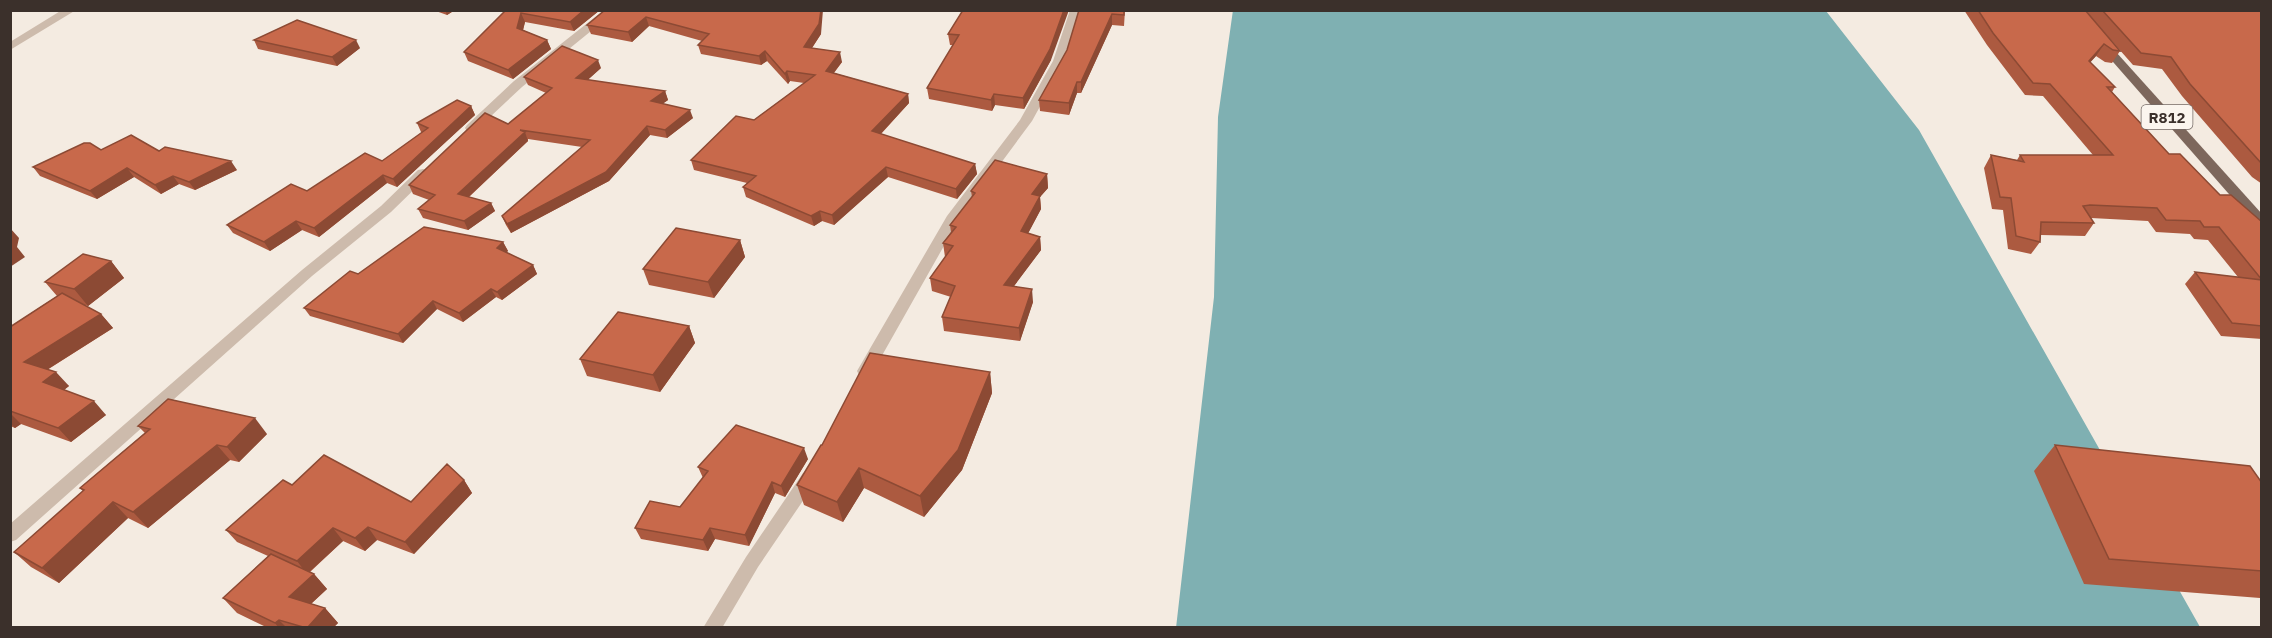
<svg xmlns="http://www.w3.org/2000/svg" width="2272" height="638" font-family="'IBM Plex Sans',sans-serif">
	<style>
		.water { fill: #7fb0b2 }
		.lines { fill: none; stroke-linecap: round; stroke-linejoin: round }
		.street { fill: #cdbbac; fill-rule: evenodd }
		.primary { fill: #7d675c; fill-rule: evenodd }
		.wall { fill: #ac5a40 }
		.shaded-wall { fill: #8c4a34 }
		.building { fill: #c8694b; stroke: #8c4a34; stroke-width: 1.5 }
		.labels { text-anchor: middle; dominant-baseline: central; stroke-width: 4.5; stroke-linejoin: round; paint-order: stroke }
		.shield { fill: #fbf5ee; stroke: #756b66; stroke-width: 1.5 }
		.shield-label { font-size: 15px; font-weight: bold; fill: #3b302b }
	</style>
	<rect width="100%" height="100%" fill="#f4ebe1"/>
	<path class="water" d="M1233 10 1826 11 1919 130 2200 627 1176 628 1214 297 1218 117Z"/>
	<g class="lines">
		<path class="street" d="M62 10H76L10 50V42Z
			M604 10H617L522 87 475 131H467L465 128 467 125 514 81Z
			M1070 10H1081L1065 61 1032 121 958 221 871 375H859L857 371 947 216 1020 120 1053 61Z
			M423 169 428 170 430 173 428 176 391 212 312 276 16 540 10 542V524L302 270 381 206 418 170Z
			M809 471 815 473 817 478 815 483 758 567 722 628H703L746 557 803 473Z"/>
		<path class="primary" d="M2103 41 2107 42 2262 214V227L2257 226 2099 46V42Z"/>
	</g>
	<path class="wall" d="M433 10H455L447 15Z
		M506 10H600L574 31 525 22 523 30 547 40 551 49 513 79 468 61 464 52Z
		M605 10 821 34 812 48 842 62 834 73 908 94 909 103 881 134 975 164 977 174 957 199 888 177 834 225 822 221 814 226 746 197 743 187 747 183 694 170 691 160 754 120 804 83 790 81 788 84 767 61 761 65 701 54 698 45 702 41 649 26 632 42 591 34 587 25Z
		M963 10 1051 60 1024 109 995 105 992 111 929 99 927 88 953 45H950L948 34Z
		M1079 10H1125L1124 26 1112 25 1081 93H1077L1069 115 1040 111 1039 100 1067 50Z
		M1964 10H2262V184L2252 177 2182 96 2162 69 2133 65 2096 23 2120 51 2112 63 2105 62 2096 56 2090 62 2115 87 2112 92 2169 154 2220 195 2262 222V339L2221 336 2185 284 2195 272 2238 277 2208 240 2194 239 2190 234 2156 232 2148 221 2091 218 2094 223 2085 236 2041 235 2040 242 2031 254 2008 249 2003 210 1992 209 1984 168 1991 155 2017 160 2020 155H2093L2043 96 2025 95 1987 45Z
		M254 40 360 48 337 66 258 49Z
		M601 68 587 80 665 91 668 100 662 104 693 118 667 138 650 135 609 181 511 233 506 225 502 216 582 147 528 139V141L469 197 491 203 495 211 468 230 423 218 418 209 429 200 413 194 409 185 508 124 546 93 528 85 524 77Z
		M471 106 475 115 397 187 387 183 319 237 302 230 270 251 233 233 227 225 307 191 382 161 423 132H421L417 123Z
		M101 150 159 151 237 170 195 190 179 184 161 194 134 177 97 199 40 176 33 167Z
		M1047 174 1048 188 1040 197 1041 209 1028 233 1040 237 1041 250 1014 286 1033 302 1020 341 944 331 942 317 951 297 932 291 930 278 946 257H945L943 243 951 232 950 225 972 197 971 191Z
		M740 240 745 257 714 298 649 285 643 269Z
		M503 242 508 251 506 252 533 265 537 274 502 300 496 297 463 322 437 309 403 343 310 316 304 308 358 274Z
		M111 261 124 278 88 306 84 305 101 314 113 328 47 370 69 386 64 390 106 415 71 442 21 424 15 428 10 426V327L57 296 45 282Z
		M689 326 695 343 660 392 587 376 580 359Z
		M990 372 992 393 962 470 924 517 864 488 843 522 804 505 797 485 822 445Z
		M138 426 267 434 239 462 230 460 148 528 128 518 59 583 31 567 14 552 83 491 80 488 145 433Z
		M2055 445 2262 483V601L2260 598 2084 584 2034 471Z
		M808 459 785 497 775 493 749 546 715 539 708 551 641 539 635 528 680 507 703 478 698 467Z
		M464 480 472 493 414 554 377 540 365 551 343 541 310 572 314 574 327 589 311 604 325 608 338 623 334 627H266L237 613 223 598 268 556 237 542 226 530 292 485 411 502Z"/>
	<path class="shaded-wall" d="M445 10H455L447 15Z
		M584 10H600L574 31 570 22Z
		M821 10H823L821 34 806 57 804 47Z
		M1064 10H1069L1051 60 1024 109 1023 98Z
		M521 13 525 22 521 38 517 28Z
		M1112 14V25L1081 93V82Z
		M646 17 649 26 632 42 628 32Z
		M356 40 360 48 337 66 332 57Z
		M547 40 551 49 513 79 508 70Z
		M2104 44 2096 56 2081 73 2089 61Z
		M765 51 767 61 761 65 759 56Z
		M840 52 842 62 828 80 826 71Z
		M598 60 601 68 580 87 576 78Z
		M787 71 790 81 788 84 785 74Z
		M1077 82V93L1069 115V103Z
		M665 91 668 100 654 110 651 101Z
		M908 94 909 103 874 141 872 131Z
		M994 94 995 105 992 111 991 100Z
		M471 106 475 115 397 187 393 179Z
		M690 110 693 118 667 138 665 130Z
		M647 126 650 135 609 181 511 233 507 224Z
		M525 132 528 141 462 203 458 194Z
		M231 161 237 170 195 190 189 182Z
		M975 164 977 174 957 199 956 189Z
		M886 167 888 177 834 225 832 215Z
		M127 168 134 177 97 199 90 191Z
		M1047 174 1048 188 1040 197 1041 209 1022 245 1021 231 1032 194Z
		M383 175 387 183 319 237 314 228Z
		M173 176 179 184 161 194 155 185Z
		M491 203 495 211 468 230 464 221Z
		M820 211 822 221 814 226 811 216Z
		M296 221 302 230 270 251 264 242Z
		M10 228 19 238 17 247 25 257 10 267Z
		M1040 237 1041 250 1005 298 1004 285Z
		M740 240 745 257 714 298 708 282Z
		M503 242 508 251 502 257 497 248Z
		M111 261 124 278 88 306 74 289Z
		M533 265 537 274 502 300 497 292Z
		M491 289 496 297 463 322 459 313Z
		M1032 289 1033 302 1020 341 1019 328Z
		M433 301 437 309 403 343 398 334Z
		M101 314 113 328 37 376 24 362Z
		M689 326 695 343 660 392 653 375Z
		M56 372 69 386 56 396 43 382Z
		M990 372 992 393 962 470 924 517 920 496Z
		M94 401 106 415 71 442 58 428Z
		M10 413 21 424 15 428 10 423Z
		M255 418 267 434 239 462 227 447Z
		M217 445 230 460 148 528 133 512Z
		M804 448 808 459 785 497 781 486Z
		M859 468 864 488 843 522 837 502Z
		M464 480 472 493 414 554 405 542Z
		M772 482 775 493 749 546 745 535Z
		M113 502 128 518 59 583 42 568Z
		M368 527 377 540 365 551 355 538Z
		M333 528 343 541 307 574 297 561Z
		M710 528 715 539 708 551 703 540Z
		M314 574 327 589 302 612 289 597Z
		M325 608 338 623 334 627H308Z
		M279 620 286 627H278L275 623Z"/>
	<path class="building" d="M506 10H584L570 22 521 13 517 28 547 40 508 70 464 52Z
		M605 10H821L819 24 804 47 840 52 826 71 908 94 872 131 975 164 956 189 886 167 832 215 820 211 811 216 743 187 756 176 691 160 736 116 754 120 815 75 787 71 785 74 765 51 759 56 698 45 709 34 646 17 628 32 587 25Z
		M963 10H1064L1050 49 1023 98 994 94 991 100 927 88 959 35 948 34Z
		M1079 10H1124V15L1112 14 1081 82H1077L1069 103 1039 100 1067 50Z
		M1978 10H2085L2120 51 2113 50 2104 44 2089 61 2115 87H2107L2169 154H2180L2220 195H2231L2262 222V280L2219 227H2204L2200 221 2166 220 2157 208 2090 205 2083 206 2094 223 2041 222 2040 242 2016 236 2011 198 2000 197 1991 155 2024 162 2020 155H2113L2050 84 2033 83 1993 33Z
		M2102 10H2262V164L2190 84 2171 57 2141 53Z
		M297 20 356 40 332 57 254 40Z
		M562 46 598 60 576 78 665 91 651 101 690 110 665 130 647 126 606 172 507 224 502 216 590 140 520 130 525 132 458 194 491 203 464 221 418 209 435 195 409 185 485 113 508 124 552 88 524 77Z
		M457 100 471 106 393 179 383 175 314 228 296 221 264 242 227 225 291 184 307 191 365 153 382 161 428 128 417 123Z
		M131 135 159 151 165 147 231 161 189 182 173 176 155 185 127 168 90 191 33 167 84 143H90L101 150Z
		M995 160 1047 174 1032 194 1040 196 1021 231 1040 237 1004 285 1032 289 1019 328 942 317 955 286 930 278 953 246 943 243 956 227 950 225 975 193 971 191Z
		M424 227 503 242 497 248 533 265 497 292 491 289 459 313 433 301 398 334 304 308 350 271 358 274Z
		M676 228 740 240 708 282 643 269Z
		M83 254 111 261 74 289 45 282Z
		M2195 272 2262 280V326L2232 323Z
		M62 293 101 314 24 362 56 372 43 382 94 401 58 428 10 411V327Z
		M618 312 689 326 653 375 580 359Z
		M870 353 990 372 958 450 920 496 859 468 837 502 797 485 821 445H822Z
		M168 399 255 418 227 447 217 445 133 512 113 502 42 568 14 552 84 490 80 488 150 429 138 426Z
		M736 425 804 448 781 486 772 482 745 535 710 528 703 540 635 528 650 501 680 507 708 471 698 467Z
		M2055 445 2250 466 2262 483V571L2109 559Z
		M324 455 411 502 447 464 464 480 405 542 368 527 355 538 333 528 297 561 226 530 283 480 292 485Z
		M271 554 314 574 289 597 325 608 308 627H303L279 620 275 623 223 598Z"/>
	<g class="labels">
		<rect class="shield" x="2141.5" y="105" width="51" height="24" rx="4.5"/>
		<g class="shield-label">
			<text x="2167" y="117">R812</text>
		</g>
	</g>
	<rect width="2272" height="638" fill="none" stroke="#3b302b" stroke-width="24"/>
</svg>
